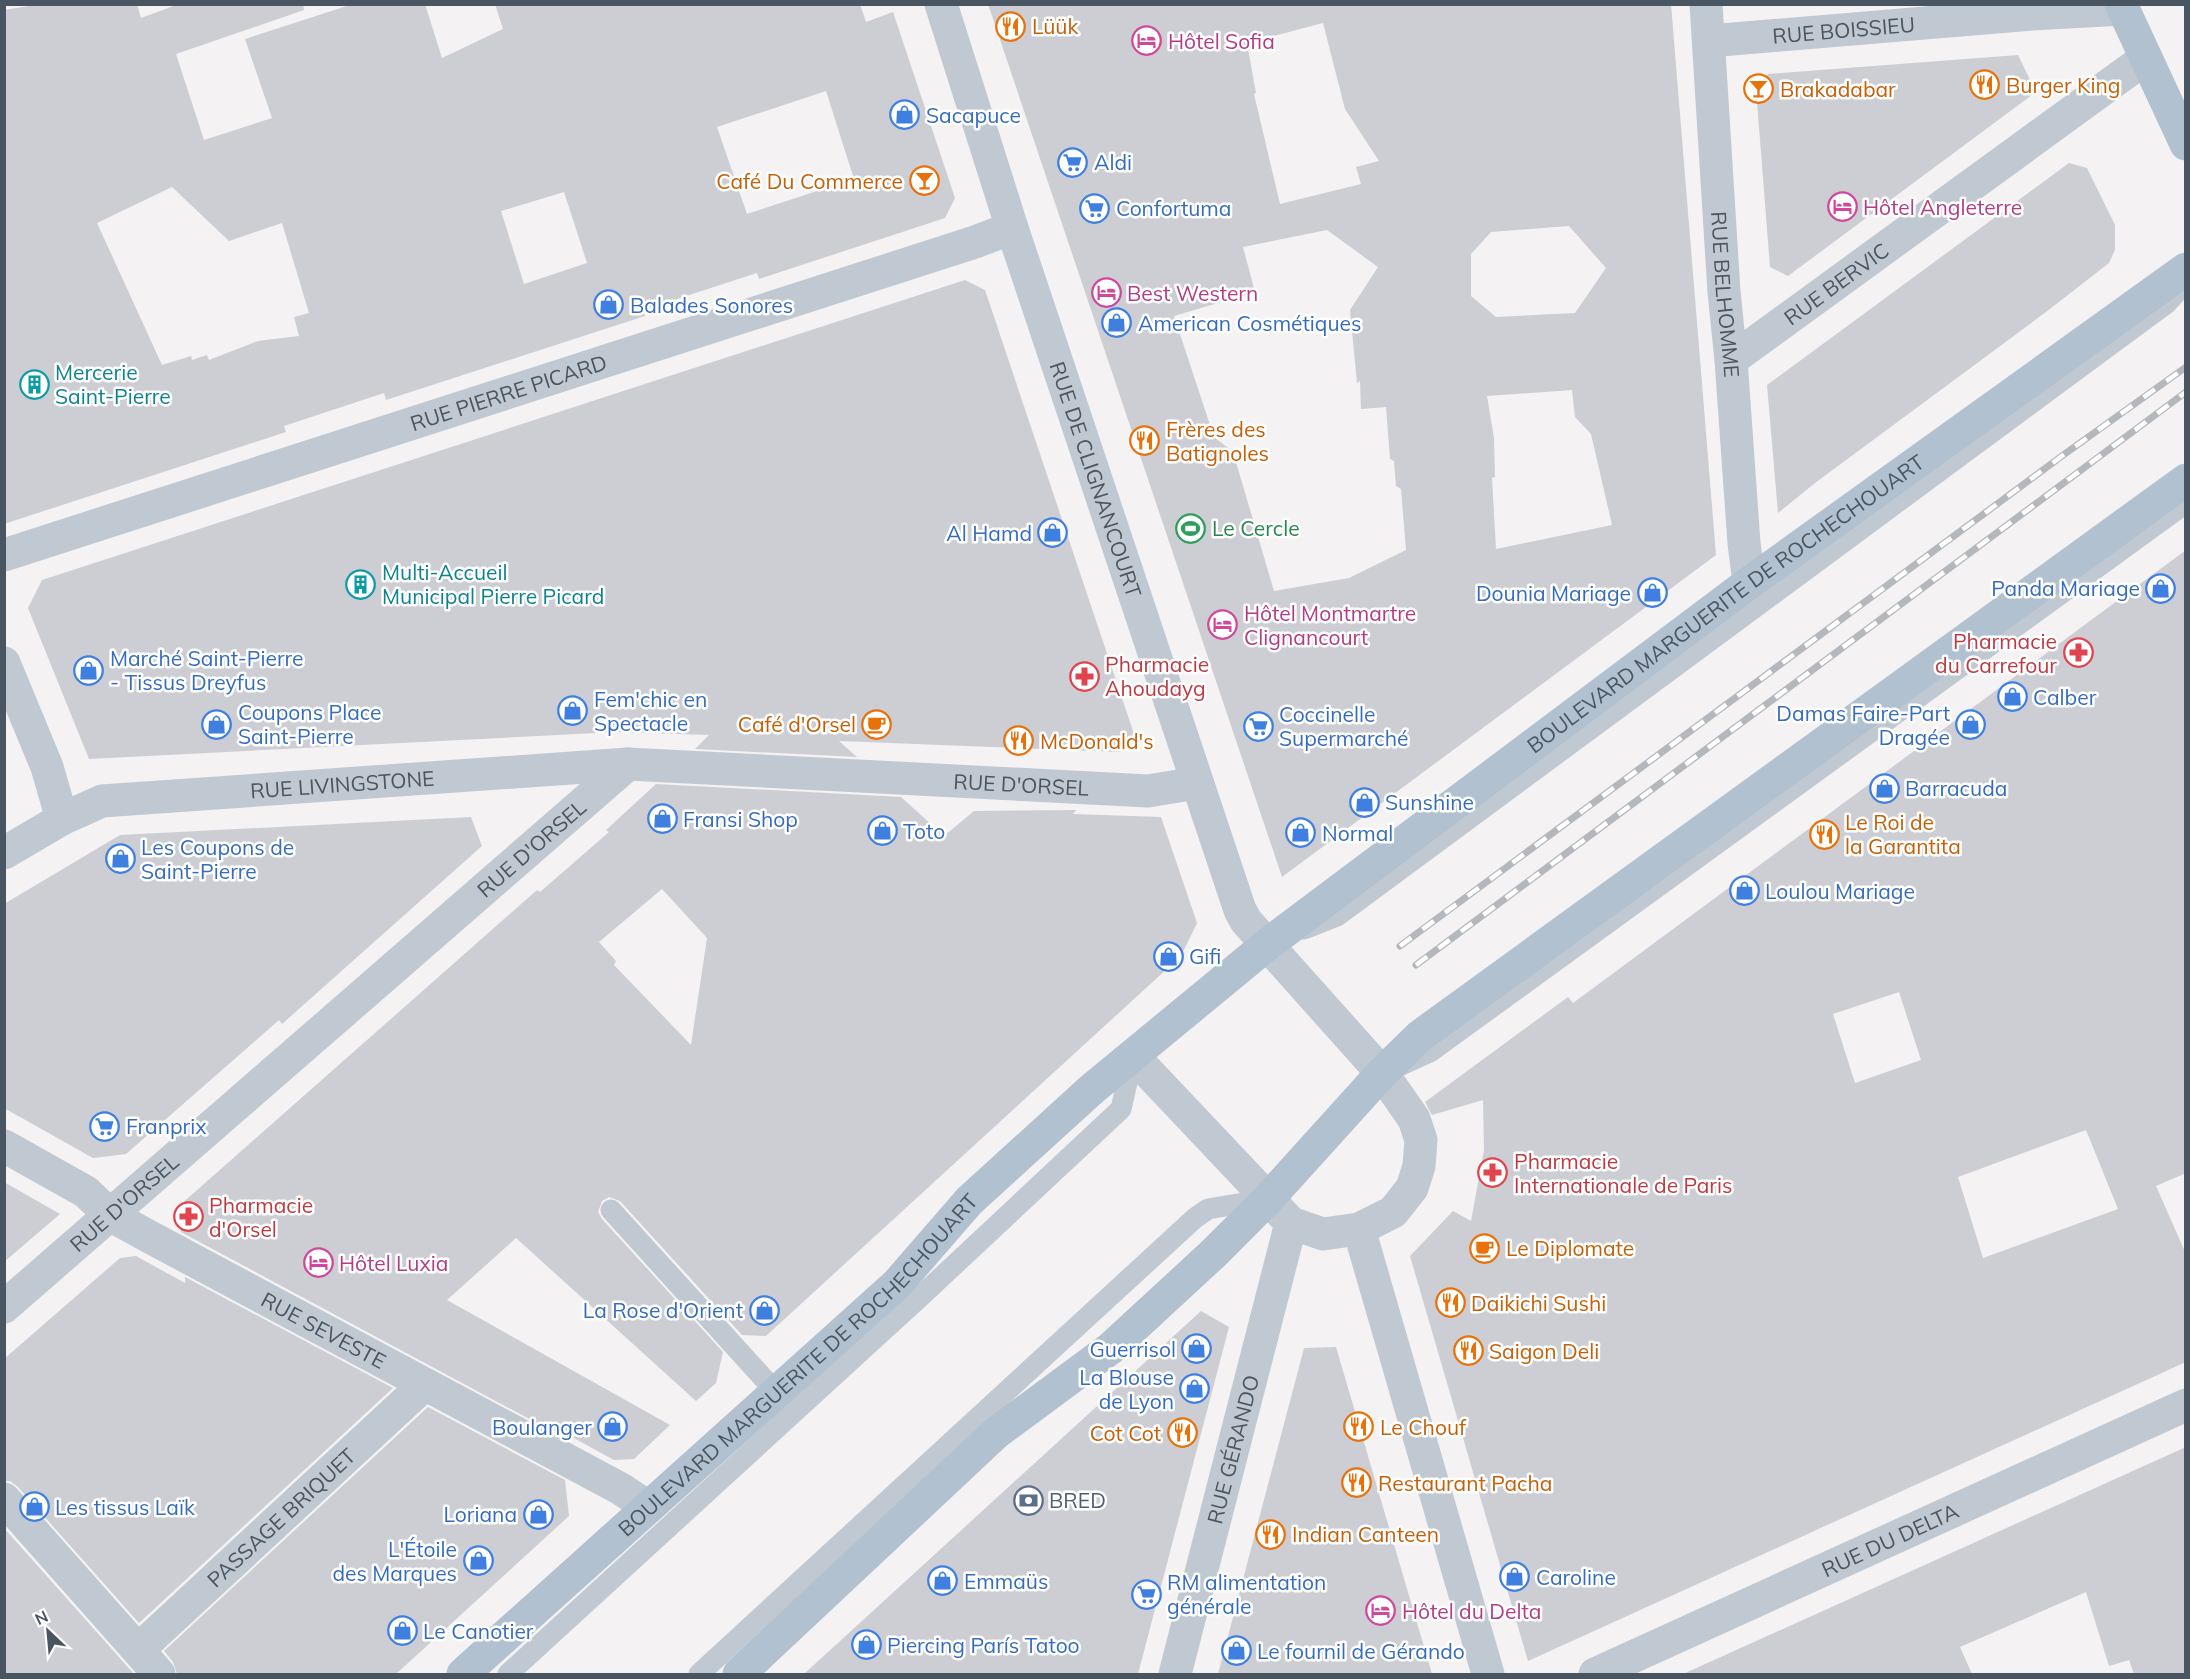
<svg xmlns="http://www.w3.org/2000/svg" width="2190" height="1679" font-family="Mulish,sans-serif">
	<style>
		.building { fill: #ccced4; fill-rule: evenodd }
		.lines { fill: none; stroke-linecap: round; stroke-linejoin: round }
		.service { stroke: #c0c9d1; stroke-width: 21 }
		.pedestrian { stroke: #c0c9d1; stroke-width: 33 }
		.minor { stroke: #c0c9d1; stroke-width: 33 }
		.primary { stroke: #b2c1d0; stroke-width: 33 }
		.rail-casing { stroke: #b4b7bc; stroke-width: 7 }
		.rail { stroke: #fff; stroke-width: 4.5; stroke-dasharray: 14; stroke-linecap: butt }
		.labels { text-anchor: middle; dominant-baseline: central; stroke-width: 5; stroke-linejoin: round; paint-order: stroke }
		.food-label { font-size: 21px; fill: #c56008; stroke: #fff; text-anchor: start }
		.street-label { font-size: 21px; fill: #495560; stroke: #fff }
		.hotel-label { font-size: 21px; fill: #b23c85; stroke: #fff; text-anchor: start }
		.shop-label { font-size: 21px; fill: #366cbe; stroke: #fff; text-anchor: start }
		.culture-label { font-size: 21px; fill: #0d838f; stroke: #fff; text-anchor: start }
		.leisure-label { font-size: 21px; fill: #27864d; stroke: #fff; text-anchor: start }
		.health-label { font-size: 21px; fill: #be3a42; stroke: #fff; text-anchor: start }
		.service-label { font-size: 21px; fill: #4e5e75; stroke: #fff; text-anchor: start }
	</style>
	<rect width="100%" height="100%" fill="#f4f2f2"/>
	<path class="building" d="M42 4H137L141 18 179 4H303L304 10 176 54 204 140 272 118 245 39 353 4H425L442 58 503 29 495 4H860L866 22 893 12 955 198 945 218 759 279 757 273 643 310 645 316 386 400 384 393 284 426 286 432 4 524V10ZM826 91 854 179 747 214 717 127ZM172 187 229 241 282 223 309 313 294 317 299 336 258 341 209 360 207 355 192 360 191 356 162 365 97 223ZM564 192 587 263 524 284 501 211Z
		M988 4H1671L1716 555 1282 877ZM1323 23 1345 109 1379 161 1356 167 1361 184 1280 204 1254 94 1256 93 1247 43ZM1569 226 1606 268 1575 313 1496 317 1471 296V254L1491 232ZM1327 230 1378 267 1350 310 1357 383 1360 381 1361 409 1386 407 1390 459 1394 461 1396 486 1401 489 1406 550 1349 578 1274 591 1233 452 1214 437 1174 316 1255 292 1243 247ZM1572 390 1575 417 1591 434 1612 525 1496 549 1492 478 1495 477 1494 438 1487 396Z
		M2018 55 2036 92 1788 276 1770 267 1756 89 1768 74Z
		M2069 163 2087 168 2115 225V250L2109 263 2046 312 1815 483 1778 513 1767 385Z
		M965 280 985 290 1134 734 1120 752 839 741 857 757 695 749 709 735 616 732 89 759 28 608 42 580Z
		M2186 550V1173L2156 1186 2186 1254V1362L1528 1661 1410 1256 1453 1211 1471 1221 1484 1150 1483 1100 1432 1115 1425 1102 1568 997 1573 1003ZM1899 992 1921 1060 1855 1083 1833 1014ZM2086 1130 2118 1209 1983 1258 1958 1177Z
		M656 784 901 797 944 836 974 811 1076 810 1073 814 1161 817 1197 923 1181 956 766 1336 742 1335 620 1201 609 1197 602 1201 598 1212 602 1219 723 1352 716 1383 696 1401 516 1238 447 1300 670 1425 634 1459 614 1460 559 1430V1435L181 1232 179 1206 537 890 540 892 609 832 606 830ZM662 889 707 938 691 1045 614 965 616 961 599 942Z
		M471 817 482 846 282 1024 279 1020 126 1154 93 1158 4 1108V904L120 835Z
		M4 1182 60 1214 4 1262Z
		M136 1256 185 1283V1277L393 1388 139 1623 18 1487 10 1481H4V1359L120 1258Z
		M1201 1311 1229 1327 1138 1674H804Z
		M1336 1347 1432 1674H1218L1304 1348Z
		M428 1407 565 1480 569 1516 396 1674H177L173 1662 164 1651Z
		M2186 1447V1674H2134L2129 1660 2109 1666 2086 1592 1960 1647 1972 1674H1683Z
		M4 1528 134 1674H4Z"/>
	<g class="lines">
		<path class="service" d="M1304 929 1337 916 1348 908 2167 303 2179 290
			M1399 1066 1430 1052 2186 503
			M611 1210 776 1392
			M508 1674 920 1297 1121 1109 1133 1056
			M699 1674 1195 1218 1208 1209 1267 1199"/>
		<g class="pedestrian">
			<path d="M4 1499 159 1674"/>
			<path id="s1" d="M138 1650 424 1385"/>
		</g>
		<g class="minor">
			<path id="s2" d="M941 4 1012 228 1240 910 1246 921 1382 1073 1414 1119 1421 1140 1419 1166 1412 1188 1393 1212 1359 1229 1323 1234 1291 1223 1133 1056"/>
			<path id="s3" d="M1706 4 1724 292 1731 360 1744 543 1749 583"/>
			<path id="s4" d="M1709 41 2032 14 2123 9"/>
			<path id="s5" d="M1731 360 2146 58"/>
			<path id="s6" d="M4 555 975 242 1012 228"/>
			<path d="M4 663 47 767 62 819"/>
			<path id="s7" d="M4 853 62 819 102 801 628 764 1148 791 1197 783"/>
			<path id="s8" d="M4 1146 86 1192 110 1215 148 1236 621 1489 648 1507"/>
			<path d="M1359 1229 1488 1674"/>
			<path id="s9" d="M4 1307 628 764"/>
			<path id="s10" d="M1175 1674 1291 1223"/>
			<path id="s11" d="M1595 1674 2186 1405"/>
		</g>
		<g class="primary">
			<path d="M2121 4 2186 144"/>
			<path id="s12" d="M463 1674 897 1284 969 1201 1092 1089 1268 944 1749 583 2186 269"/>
			<path d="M739 1674 996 1433 1111 1348 1214 1253 1268 1199 1382 1073 1420 1036 2186 480"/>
		</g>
		<defs>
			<path id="rail" d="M1400 946 2066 453 2186 367
				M1416 965 2186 392"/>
		</defs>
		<use href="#rail" class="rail-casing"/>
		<use href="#rail" class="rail"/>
	</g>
	<defs>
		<symbol id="restaurant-ring" viewBox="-11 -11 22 22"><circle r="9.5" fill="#fff" stroke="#e8710a" stroke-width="1.5"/><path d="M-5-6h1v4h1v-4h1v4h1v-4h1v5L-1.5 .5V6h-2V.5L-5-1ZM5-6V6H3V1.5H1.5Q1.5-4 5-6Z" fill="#e8710a"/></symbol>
		<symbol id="hotel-ring" viewBox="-11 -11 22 22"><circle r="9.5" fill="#fff" stroke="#d1479c" stroke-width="1.5"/><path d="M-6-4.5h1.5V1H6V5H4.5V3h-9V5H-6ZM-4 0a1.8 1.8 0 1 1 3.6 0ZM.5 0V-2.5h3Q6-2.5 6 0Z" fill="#d1479c"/></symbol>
		<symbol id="bar-ring" viewBox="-11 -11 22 22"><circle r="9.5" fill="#fff" stroke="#e8710a" stroke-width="1.5"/><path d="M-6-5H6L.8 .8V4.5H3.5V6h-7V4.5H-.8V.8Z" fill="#e8710a"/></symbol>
		<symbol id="shop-ring" viewBox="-11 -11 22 22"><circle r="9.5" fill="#fff" stroke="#3f7fe0" stroke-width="1.5"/><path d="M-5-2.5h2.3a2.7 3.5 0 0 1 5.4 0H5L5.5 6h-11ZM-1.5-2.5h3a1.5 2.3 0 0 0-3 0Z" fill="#3f7fe0"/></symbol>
		<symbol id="supermarket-ring" viewBox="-11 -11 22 22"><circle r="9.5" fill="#fff" stroke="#3f7fe0" stroke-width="1.5"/><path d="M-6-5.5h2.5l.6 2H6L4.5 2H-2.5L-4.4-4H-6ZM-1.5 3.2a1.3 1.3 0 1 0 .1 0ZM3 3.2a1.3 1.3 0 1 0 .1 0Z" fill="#3f7fe0"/></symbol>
		<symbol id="building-ring" viewBox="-11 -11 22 22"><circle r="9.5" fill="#fff" stroke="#0f9aa8" stroke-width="1.5"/><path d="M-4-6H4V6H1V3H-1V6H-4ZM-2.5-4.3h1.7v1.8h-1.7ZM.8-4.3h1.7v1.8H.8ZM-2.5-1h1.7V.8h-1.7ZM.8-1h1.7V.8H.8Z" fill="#0f9aa8"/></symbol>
		<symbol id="stadium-ring" viewBox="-11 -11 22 22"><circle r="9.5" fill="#fff" stroke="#2e9e5b" stroke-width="1.5"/><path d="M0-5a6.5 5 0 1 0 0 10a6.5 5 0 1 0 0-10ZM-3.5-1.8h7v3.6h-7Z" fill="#2e9e5b"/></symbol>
		<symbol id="pharmacy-ring" viewBox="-11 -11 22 22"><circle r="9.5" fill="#fff" stroke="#e0444e" stroke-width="1.5"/><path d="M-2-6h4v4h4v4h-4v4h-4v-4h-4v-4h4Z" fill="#e0444e"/></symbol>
		<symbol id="cafe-ring" viewBox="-11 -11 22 22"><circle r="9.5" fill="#fff" stroke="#e8710a" stroke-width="1.5"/><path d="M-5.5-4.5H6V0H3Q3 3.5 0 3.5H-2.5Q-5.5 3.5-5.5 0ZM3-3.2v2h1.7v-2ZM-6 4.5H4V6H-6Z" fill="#e8710a"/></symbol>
		<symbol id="bank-ring" viewBox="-11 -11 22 22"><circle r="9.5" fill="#fff" stroke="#5c6f8a" stroke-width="1.5"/><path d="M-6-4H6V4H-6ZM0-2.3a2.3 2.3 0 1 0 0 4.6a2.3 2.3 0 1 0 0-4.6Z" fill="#5c6f8a"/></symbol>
	</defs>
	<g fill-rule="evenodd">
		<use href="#restaurant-ring" x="994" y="10" width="33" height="33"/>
		<use href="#hotel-ring" x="1130" y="24" width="33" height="33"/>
		<use href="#restaurant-ring" x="1968" y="68" width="33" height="33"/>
		<use href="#bar-ring" x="1742" y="72" width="33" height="33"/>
		<use href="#shop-ring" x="888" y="98" width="33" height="33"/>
		<use href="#supermarket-ring" x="1056" y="146" width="33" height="33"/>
		<use href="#bar-ring" x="908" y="164" width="33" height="33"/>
		<use href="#hotel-ring" x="1826" y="190" width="33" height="33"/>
		<use href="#supermarket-ring" x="1078" y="192" width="33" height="33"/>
		<use href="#hotel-ring" x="1090" y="276" width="33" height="33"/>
		<use href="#shop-ring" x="592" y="288" width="33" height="33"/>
		<use href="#shop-ring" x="1100" y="306" width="33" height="33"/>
		<use href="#building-ring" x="18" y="368" width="33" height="33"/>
		<use href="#restaurant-ring" x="1128" y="424" width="33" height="33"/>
		<use href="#stadium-ring" x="1174" y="512" width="33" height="33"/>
		<use href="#shop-ring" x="1036" y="516" width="33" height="33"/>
		<use href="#building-ring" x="344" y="568" width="33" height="33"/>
		<use href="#shop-ring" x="2144" y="572" width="33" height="33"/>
		<use href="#shop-ring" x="1636" y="576" width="33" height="33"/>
		<use href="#hotel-ring" x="1206" y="608" width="33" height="33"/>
		<use href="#pharmacy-ring" x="2062" y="636" width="33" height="33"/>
		<use href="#shop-ring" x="72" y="654" width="33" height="33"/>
		<use href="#pharmacy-ring" x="1068" y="660" width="33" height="33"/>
		<use href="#shop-ring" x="1996" y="680" width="33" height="33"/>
		<use href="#shop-ring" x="556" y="694" width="33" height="33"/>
		<use href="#shop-ring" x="200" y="708" width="33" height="33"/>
		<use href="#cafe-ring" x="860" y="708" width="33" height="33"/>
		<use href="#shop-ring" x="1954" y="708" width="33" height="33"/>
		<use href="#supermarket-ring" x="1242" y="710" width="33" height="33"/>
		<use href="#restaurant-ring" x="1002" y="724" width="33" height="33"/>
		<use href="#shop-ring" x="1868" y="772" width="33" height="33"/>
		<use href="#shop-ring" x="1348" y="786" width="33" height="33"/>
		<use href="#shop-ring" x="646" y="802" width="33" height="33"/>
		<use href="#shop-ring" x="866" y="814" width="33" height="33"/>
		<use href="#shop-ring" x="1284" y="816" width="33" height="33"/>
		<use href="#restaurant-ring" x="1808" y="818" width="33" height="33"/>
		<use href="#shop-ring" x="104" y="842" width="33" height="33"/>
		<use href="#shop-ring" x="1728" y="874" width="33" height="33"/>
		<use href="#shop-ring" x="1152" y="940" width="33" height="33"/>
		<use href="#supermarket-ring" x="88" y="1110" width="33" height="33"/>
		<use href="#pharmacy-ring" x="1476" y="1156" width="33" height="33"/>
		<use href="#pharmacy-ring" x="172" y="1200" width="33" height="33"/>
		<use href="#cafe-ring" x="1468" y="1232" width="33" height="33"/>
		<use href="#hotel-ring" x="302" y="1246" width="33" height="33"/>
		<use href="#restaurant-ring" x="1434" y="1286" width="33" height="33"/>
		<use href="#shop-ring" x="748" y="1294" width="33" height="33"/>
		<use href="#shop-ring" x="1180" y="1332" width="33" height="33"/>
		<use href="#restaurant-ring" x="1452" y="1334" width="33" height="33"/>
		<use href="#shop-ring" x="1178" y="1372" width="33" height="33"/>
		<use href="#shop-ring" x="596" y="1410" width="33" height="33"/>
		<use href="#restaurant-ring" x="1342" y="1410" width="33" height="33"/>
		<use href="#restaurant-ring" x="1166" y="1416" width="33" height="33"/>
		<use href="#restaurant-ring" x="1340" y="1466" width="33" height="33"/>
		<use href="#bank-ring" x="1012" y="1484" width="33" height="33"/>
		<use href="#shop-ring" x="18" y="1490" width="33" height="33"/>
		<use href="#shop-ring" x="522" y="1498" width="33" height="33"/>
		<use href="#restaurant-ring" x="1254" y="1518" width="33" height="33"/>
		<use href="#shop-ring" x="462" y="1544" width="33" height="33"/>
		<use href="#shop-ring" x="1498" y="1560" width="33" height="33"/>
		<use href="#shop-ring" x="926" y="1564" width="33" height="33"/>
		<use href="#supermarket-ring" x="1130" y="1578" width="33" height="33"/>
		<use href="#hotel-ring" x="1364" y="1594" width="33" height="33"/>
		<use href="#shop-ring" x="386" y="1614" width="33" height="33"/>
		<use href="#shop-ring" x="850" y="1628" width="33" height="33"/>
		<use href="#shop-ring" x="1220" y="1634" width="33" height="33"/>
	</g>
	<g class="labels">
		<g class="food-label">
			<text x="1032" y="26">Lüük</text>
			<text x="2006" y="85">Burger King</text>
			<text x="1780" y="89">Brakadabar</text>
			<text x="903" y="181" text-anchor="end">Café Du Commerce</text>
			<text x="1166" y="429">Frères des<tspan x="1166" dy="24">Batignoles</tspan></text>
			<text x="856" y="724" text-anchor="end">Café d'Orsel</text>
			<text x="1040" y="741">McDonald's</text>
			<text x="1845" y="822">Le Roi de<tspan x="1845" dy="24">la Garantita</tspan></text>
			<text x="1506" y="1248">Le Diplomate</text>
			<text x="1471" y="1303">Daikichi Sushi</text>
			<text x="1489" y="1351">Saigon Deli</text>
			<text x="1380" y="1427">Le Chouf</text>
			<text x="1161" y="1433" text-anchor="end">Cot Cot</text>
			<text x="1378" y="1483">Restaurant Pacha</text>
			<text x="1292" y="1534">Indian Canteen</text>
		</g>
		<g class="street-label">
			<text stroke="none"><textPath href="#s4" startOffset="135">RUE BOISSIEU</textPath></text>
			<text stroke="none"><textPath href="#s5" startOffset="130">RUE BERVIC</textPath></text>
			<text stroke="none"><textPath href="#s3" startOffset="291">RUE BELHOMME</textPath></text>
			<text stroke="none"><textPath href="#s6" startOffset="530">RUE PIERRE PICARD</textPath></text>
			<text stroke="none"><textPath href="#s2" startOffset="500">RUE DE CLIGNANCOURT</textPath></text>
			<text stroke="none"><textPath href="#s12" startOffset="1658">BOULEVARD MARGUERITE DE ROCHECHOUART</textPath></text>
			<text stroke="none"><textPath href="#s7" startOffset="1032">RUE D'ORSEL</textPath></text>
			<text stroke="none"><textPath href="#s7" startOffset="352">RUE LIVINGSTONE</textPath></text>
			<text stroke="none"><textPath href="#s9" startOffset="699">RUE D'ORSEL</textPath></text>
			<text stroke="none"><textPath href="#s9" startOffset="159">RUE D'ORSEL</textPath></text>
			<text stroke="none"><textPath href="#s8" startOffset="370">RUE SEVESTE</textPath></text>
			<text stroke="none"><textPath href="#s12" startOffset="456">BOULEVARD MARGUERITE DE ROCHECHOUART</textPath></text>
			<text stroke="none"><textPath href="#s10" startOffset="232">RUE GÉRANDO</textPath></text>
			<text stroke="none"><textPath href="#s1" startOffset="195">PASSAGE BRIQUET</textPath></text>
			<text stroke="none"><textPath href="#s11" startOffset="324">RUE DU DELTA</textPath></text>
		</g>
		<g class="hotel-label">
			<text x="1168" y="41">Hôtel Sofia</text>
			<text x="1863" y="207">Hôtel Angleterre</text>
			<text x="1127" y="293">Best Western</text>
			<text x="1244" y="613">Hôtel Montmartre<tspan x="1244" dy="24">Clignancourt</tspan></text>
			<text x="339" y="1263">Hôtel Luxia</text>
			<text x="1402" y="1611">Hôtel du Delta</text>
		</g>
		<g class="shop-label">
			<text x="926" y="115">Sacapuce</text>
			<text x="1094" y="162">Aldi</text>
			<text x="1116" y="208">Confortuma</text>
			<text x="630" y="305">Balades Sonores</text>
			<text x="1138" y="323">American Cosmétiques</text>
			<text x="1032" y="533" text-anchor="end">Al Hamd</text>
			<text x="2140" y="588" text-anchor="end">Panda Mariage</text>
			<text x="1631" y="593" text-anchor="end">Dounia Mariage</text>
			<text x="110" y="658">Marché Saint-Pierre<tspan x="110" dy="24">- Tissus Dreyfus</tspan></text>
			<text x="2033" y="697">Calber</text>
			<text x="594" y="699">Fem'chic en<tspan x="594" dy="24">Spectacle</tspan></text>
			<text x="238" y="712">Coupons Place<tspan x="238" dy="24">Saint-Pierre</tspan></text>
			<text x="1950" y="713" text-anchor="end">Damas Faire-Part<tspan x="1950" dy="24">Dragée</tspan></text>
			<text x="1279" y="714">Coccinelle<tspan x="1279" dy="24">Supermarché</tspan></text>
			<text x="1905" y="788">Barracuda</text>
			<text x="1385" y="802">Sunshine</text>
			<text x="683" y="819">Fransi Shop</text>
			<text x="903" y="831">Toto</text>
			<text x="1322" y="833">Normal</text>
			<text x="141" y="847">Les Coupons de<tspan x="141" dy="24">Saint-Pierre</tspan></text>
			<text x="1765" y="891">Loulou Mariage</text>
			<text x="1189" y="956">Gifi</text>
			<text x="126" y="1126">Franprix</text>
			<text x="743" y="1310" text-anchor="end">La Rose d'Orient</text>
			<text x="1176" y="1349" text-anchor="end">Guerrisol</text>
			<text x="1174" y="1377" text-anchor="end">La Blouse<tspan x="1174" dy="24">de Lyon</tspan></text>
			<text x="592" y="1427" text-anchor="end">Boulanger</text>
			<text x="55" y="1507">Les tissus Laïk</text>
			<text x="517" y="1514" text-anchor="end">Loriana</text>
			<text x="457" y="1549" text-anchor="end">L'Étoile<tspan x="457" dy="24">des Marques</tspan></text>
			<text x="1536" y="1577">Caroline</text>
			<text x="964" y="1581">Emmaüs</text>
			<text x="1167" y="1582">RM alimentation<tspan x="1167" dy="24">générale</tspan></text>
			<text x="423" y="1631">Le Canotier</text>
			<text x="887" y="1645">Piercing París Tatoo</text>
			<text x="1257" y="1651">Le fournil de Gérando</text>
		</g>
		<g class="culture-label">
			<text x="55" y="372">Mercerie<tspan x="55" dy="24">Saint-Pierre</tspan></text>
			<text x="382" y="572">Multi-Accueil<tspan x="382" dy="24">Municipal Pierre Picard</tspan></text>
		</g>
		<g class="leisure-label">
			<text x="1212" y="528">Le Cercle</text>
		</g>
		<g class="health-label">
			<text x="2057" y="641" text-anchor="end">Pharmacie<tspan x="2057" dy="24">du Carrefour</tspan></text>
			<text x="1105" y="664">Pharmacie<tspan x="1105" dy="24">Ahoudayg</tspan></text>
			<text x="1514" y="1161">Pharmacie<tspan x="1514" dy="24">Internationale de Paris</tspan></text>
			<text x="209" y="1205">Pharmacie<tspan x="209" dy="24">d'Orsel</tspan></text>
		</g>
		<g class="service-label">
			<text x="1049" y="1500">BRED</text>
		</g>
	</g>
	<rect width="2190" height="1679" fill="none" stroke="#495560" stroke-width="12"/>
	<g transform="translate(48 1631) rotate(334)" stroke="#ffffff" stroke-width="4.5" paint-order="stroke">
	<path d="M0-4.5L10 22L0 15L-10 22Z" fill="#495560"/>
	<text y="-9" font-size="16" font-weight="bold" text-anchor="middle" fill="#495560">N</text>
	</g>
</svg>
